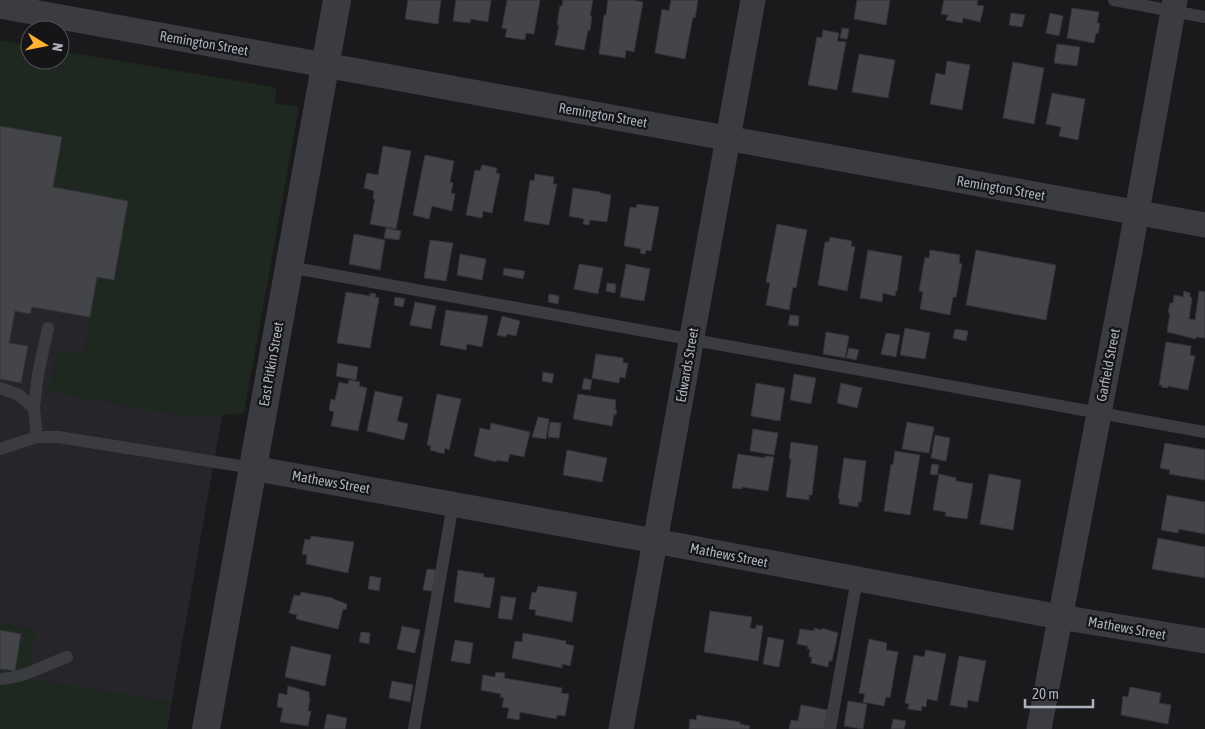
<svg xmlns="http://www.w3.org/2000/svg" width="1205" height="729" font-family="'Asap Condensed',sans-serif">
	<style>
		.built { fill: #26262a }
		.green { fill: #1f2820 }
		.building { fill: #444549; stroke: #343439 }
		.lines { fill: none; stroke-linecap: round; stroke-linejoin: round }
		.service { stroke: #3a3c42; stroke-width: 12 }
		.minor { stroke: #3a3c42; stroke-width: 25 }
		.tertiary { stroke: #3a3c42; stroke-width: 28 }
		.labels { text-anchor: middle; dominant-baseline: central; stroke-width: 4.5; stroke-linejoin: round; paint-order: stroke }
		.street-label { font-size: 14px; fill: #abb1bd; stroke: #151517 }
	</style>
	<rect width="100%" height="100%" fill="#1a1a1c"/>
	<path class="built" d="M0 42 30 60H60L274 87 276 91 274 103 275 114 167 729H0Z"/>
	<path class="green" d="M0 40 30 46V60H60V51L274 87 276 91 274 103 299 107 244 413 195 418 49 392 53 364 61 353H82L97 277 114 279 128 201 53 187 62 137 0 126Z
		M0 622 37 629 27 678 170 701 165 729H0Z"/>
	<path class="building" d="M408 0H441L438 24 405 19Z
		M456 0H491L488 22 471 19 470 23 453 21Z
		M507 0H540L534 34 526 33 525 40 505 37 507 29 502 28Z
		M563 0H593L590 16H592L590 31 588 30 584 50 555 45 559 25H557L560 6H562Z
		M608 0H632L643 2 634 52 626 50 625 58 599 54 604 15H606Z
		M671 0H698L695 18 693 17 685 59 655 53 662 9 669 11Z
		M857 0H890L886 25 854 19Z
		M944 0H978L977 5 984 6 980 22 963 18 962 23 946 20 948 15 941 14Z
		M1072 8 1099 12 1097 23H1100L1098 34 1096 33 1094 43 1067 38Z
		M1011 13 1025 15 1022 27 1009 25Z
		M1050 13 1063 16 1059 36 1046 33Z
		M842 28 849 29 847 39 840 38Z
		M823 30 839 33 837 41 846 42 837 90 808 85 817 37 822 38Z
		M1057 44 1080 47 1077 66 1054 63Z
		M859 54 895 60 888 98 852 92Z
		M947 61 970 65 962 110 930 104 936 73 945 75Z
		M1013 62 1044 68 1034 124 1003 118Z
		M1052 93 1085 99 1078 140 1059 136 1061 127 1046 124Z
		M0 126 62 137 53 187 128 201 114 280 97 277 90 317 32 307 30 314 15 311 9 343 28 346 21 383 0 379Z
		M383 146 411 151 396 229 370 224 375 199H373L374 191 364 188 367 173 378 175Z
		M425 155 454 161 450 182 453 183 451 193 455 194 452 211 432 206 429 219 413 215Z
		M482 165 497 168 496 173 500 174 492 213 483 211 482 218 466 215 475 170 480 171Z
		M535 174 554 177 553 184H557L549 225 524 221 530 180 534 181Z
		M573 188 600 192V193L611 195 607 222 590 220 589 225 583 224 584 219 569 216Z
		M637 204 659 207 651 251 646 250 645 254 640 253 641 249 624 246 630 207 636 208Z
		M777 224 807 230 796 288 793 287 789 310 766 305 770 283 766 282Z
		M386 228 401 231 399 240 384 238Z
		M354 234 385 240 380 270 349 264Z
		M830 237 852 241 851 246 855 247 847 291 818 285 825 242H829Z
		M430 240 453 243 446 281 424 278Z
		M868 250 902 256 897 291H896L895 296 883 293 882 302 860 298Z
		M930 250 960 255 959 263 962 264 956 297H953L950 315 920 309 923 292 919 291 925 257 929 258Z
		M976 250 1056 265 1046 320 966 305Z
		M460 254 486 259 482 280 457 275Z
		M579 264 603 268 598 294 574 289Z
		M626 264 650 269 644 301 620 297Z
		M504 268 525 271 523 279 503 275Z
		M607 283 616 284 615 293 606 291Z
		M1184 291 1190 293V297L1192 298 1189 319 1195 320 1199 291 1205 292V338L1196 337V339L1167 332 1170 313H1168L1170 303H1173L1174 295 1183 297Z
		M346 292 370 296V293L376 294 375 297 379 298 370 348 337 343Z
		M549 294 559 296 558 304 548 302Z
		M395 297 405 299 403 307 394 305Z
		M415 302 436 306 431 329 410 325Z
		M446 310 488 316 482 347 467 344 466 350 440 345Z
		M790 315 799 316 798 326 788 325Z
		M502 316 520 321 516 336 507 334 506 337 497 335Z
		M905 328 930 333 925 359 900 355Z
		M955 329 968 331 966 341 953 338Z
		M826 332 849 336 845 358 823 354Z
		M886 333 900 335 896 357 881 354Z
		M1166 342 1191 346 1190 355 1195 356 1188 390 1168 386V388L1161 387 1162 385H1159Z
		M849 348 859 350 856 360 846 358Z
		M596 354 623 358V363H628L625 378 620 377 619 383 592 378Z
		M338 363 358 367 356 380 336 376Z
		M543 372 554 374 552 383 542 381Z
		M794 374 816 378 811 404 790 400Z
		M584 378 592 380 590 390 582 389Z
		M349 380 360 382 359 386 367 388 358 431 331 426 334 412 329 410 331 399 335 400 339 382 348 384Z
		M756 383 785 388 780 421 751 416Z
		M841 383 862 388 857 408 837 403Z
		M375 391 403 397 397 421 408 424 404 440 367 431Z
		M437 394 461 399 449 450 445 448 444 454 430 450 431 446 427 445Z
		M578 394 616 400 615 409 617 410 616 415 614 414 612 426 573 419Z
		M538 417 549 419 546 439 532 437Z
		M550 422 561 423 559 438 548 437Z
		M907 422 934 427 929 453 902 449Z
		M491 423 530 432 524 457 510 454 508 462 497 460 496 462 474 456 480 428 490 430Z
		M753 429 778 433 774 455 750 451Z
		M935 435 950 438 946 461 931 458Z
		M791 442 818 446 812 495H809V500L786 497 791 459H789Z
		M1165 443 1205 450V480L1169 474 1170 470 1160 468Z
		M567 450 607 458 602 482 563 475Z
		M895 451 920 455 910 515 884 511 891 464 893 465Z
		M738 454 765 458V456L774 457 768 491 742 487V489L732 488Z
		M844 458 866 461 861 502H858V507L839 504 840 499H838Z
		M932 464 939 465 937 475 930 474Z
		M939 474 956 478V481L973 484 967 519 945 516 946 512 933 510Z
		M989 474 1021 480 1013 530 980 524Z
		M1167 495 1205 502V534L1179 529 1178 533 1161 530Z
		M311 536 354 542 348 573 306 564 307 555 302 554 305 539 310 540Z
		M1158 538 1205 547V578L1152 569Z
		M427 569 436 570 433 591 423 590Z
		M458 570 484 574 483 577 495 578 490 608 454 602Z
		M370 576 381 578 379 591 368 589Z
		M538 586 577 592 572 622 535 615 536 610 529 609 532 592 536 593Z
		M301 592 333 598V599L347 604 346 610 343 609 338 629 296 619 297 615 289 613 294 595 300 596Z
		M501 596 516 598 512 620 498 618Z
		M710 611 752 617 750 628 756 629V625L763 626 758 661 704 652Z
		M402 626 420 630 415 653 397 649Z
		M814 628 822 630V628L838 633 832 661H829L828 667 811 663 812 657H809L810 649H807L808 646 797 644 800 629 814 631Z
		M0 630 21 634 15 671 0 669Z
		M361 632 370 633 369 644 359 642Z
		M523 633 566 641V644L574 646 570 666 562 664V668L512 658 515 641 522 642Z
		M768 637 784 640 779 667 763 664Z
		M869 639 887 643 886 650 898 652 890 698 886 697 884 706 863 702 865 694 859 693Z
		M455 640 473 643 470 664 451 661Z
		M291 646 331 655 325 686 285 677Z
		M926 650 946 654 937 701 927 699 926 707 922 706 921 711 908 709 909 704 905 703 914 655 924 657Z
		M959 656 986 661 978 702 968 700 967 708 950 705Z
		M496 672 505 673 504 678 562 688 561 693 569 694 565 716 557 715 556 719 520 712 519 720 507 718 509 708 502 707 504 698 500 697 501 694 481 690 483 675 495 677Z
		M392 681 413 685 410 702 389 698Z
		M288 686 309 692V698H310L308 711H311L308 726 280 722 283 708 277 707 279 693 287 695Z
		M1130 687 1161 693 1159 703 1171 705 1168 724 1121 715 1123 696 1128 697Z
		M848 701 867 704 863 729 844 726Z
		M801 705 828 710 824 729H789L791 720 798 721Z
		M327 714 347 718 345 729H324Z
		M697 715 740 722V724L750 726 749 729H689L690 719 696 720Z
		M893 719 906 721 904 729H891Z"/>
	<g class="lines">
		<path class="service" d="M1114 0 1205 17
			M289 267 1205 432
			M0 388 19 395 34 408
			M37 437 34 408 38 374 48 328
			M0 449 37 437H58L253 468
			M0 679C24 678 45 665 67 657
			M414 729 453 504
			M830 729 857 579"/>
		<path class="minor" d="M0 6 1205 225
			M253 468 655 541 1060 617 1205 641
			M621 729 753 0
			M1039 729 1129 256 1175 0"/>
		<path class="tertiary" d="M206 729 337 0"/>
	</g>
	<g class="labels">
		<g class="street-label">
			<text transform="translate(204 43) rotate(10)">Remington Street</text>
			<text transform="translate(603 115) rotate(10)">Remington Street</text>
			<text transform="translate(1001 188) rotate(10)">Remington Street</text>
			<text transform="translate(271 364) rotate(-80)">East Pitkin Street</text>
			<text transform="translate(687 365) rotate(-80)">Edwards Street</text>
			<text transform="translate(1108 365) rotate(-79)">Garfield Street</text>
			<text transform="translate(331 482) rotate(10)">Mathews Street</text>
			<text transform="translate(729 555) rotate(11)">Mathews Street</text>
			<text transform="translate(1127 628) rotate(10)">Mathews Street</text>
		</g>
	</g>
	<g transform="translate(45 45) rotate(100)"><circle r="24" fill="#151517" stroke="#515359"/>
	<path d="M0-4L9 19L0 12L-9 19Z" fill="#ffb22f"/>
	<text y="-8" font-size="14" font-weight="bold" text-anchor="middle" fill="#abb1bd">N</text>
	</g>
	<path d="M1025 699v8h68v-8" fill="none" stroke="#abb1bd" stroke-width="2.5"/>
	<text x="1032" y="699" font-size="15" fill="#abb1bd" stroke="#151517" stroke-width="4" paint-order="stroke">20 m</text>
</svg>
